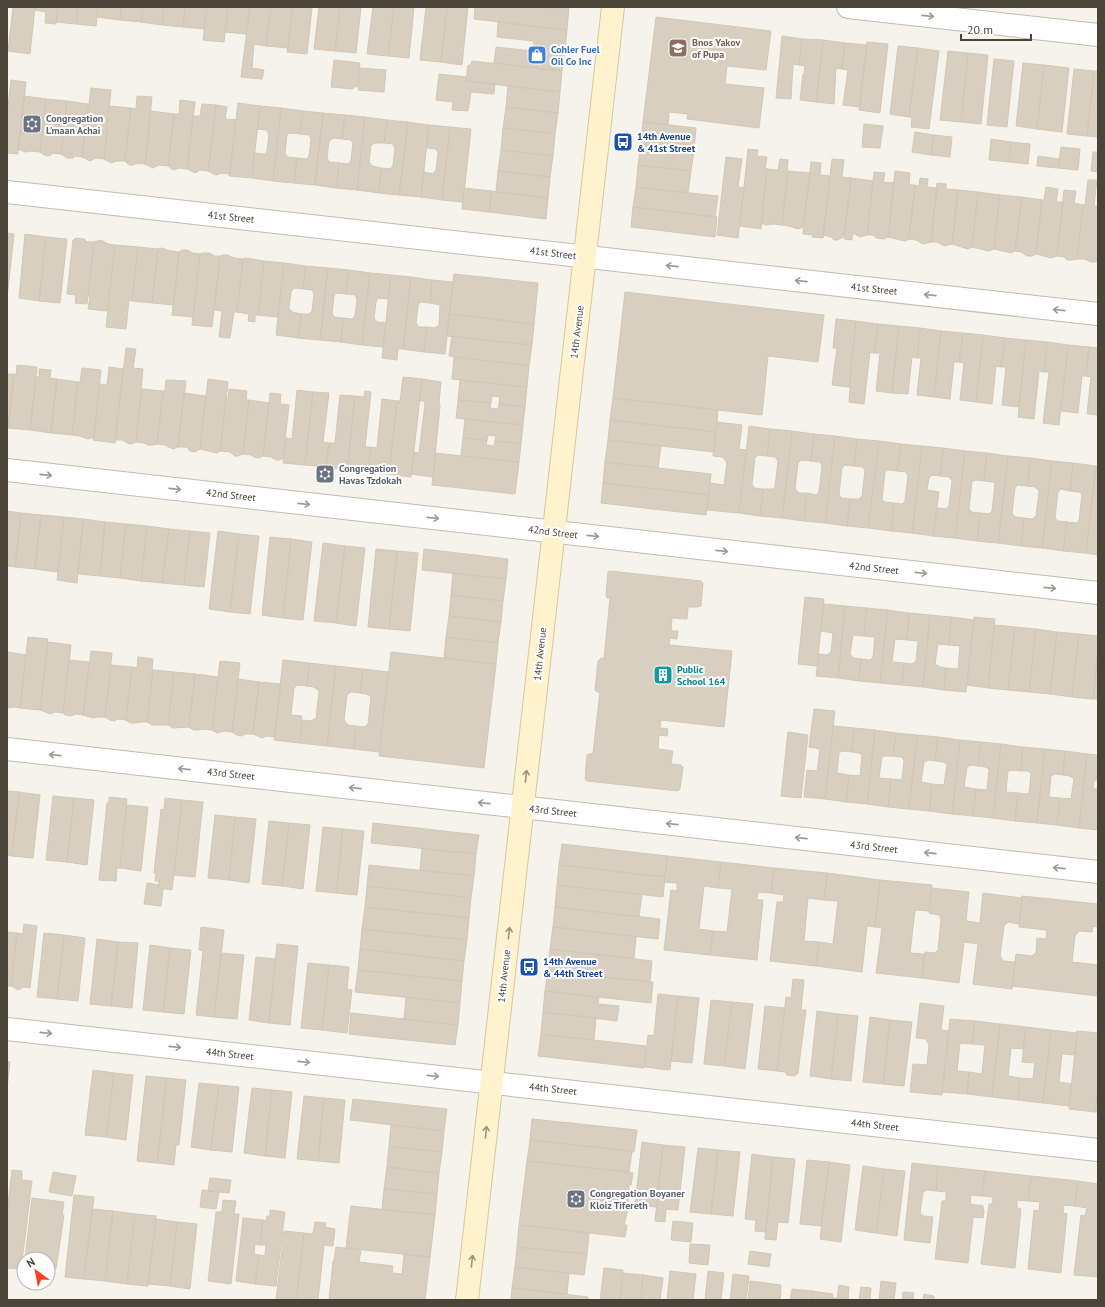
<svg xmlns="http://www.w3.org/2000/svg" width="1105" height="1307" font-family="'PT Sans',sans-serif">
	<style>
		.building { fill: #d8cfc1; stroke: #d3c7b4 }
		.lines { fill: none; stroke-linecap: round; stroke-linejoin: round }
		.minor-casing { stroke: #c2bbae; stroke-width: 24 }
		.secondary-casing { stroke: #d6c79b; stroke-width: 24 }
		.minor { stroke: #fff; stroke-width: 22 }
		.secondary { stroke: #fff3cd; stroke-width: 22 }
		.oneway { stroke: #9c9892 }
		.oneway2 { stroke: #9c937c }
		.labels { text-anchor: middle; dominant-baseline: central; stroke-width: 4; stroke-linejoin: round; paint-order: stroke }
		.education-label { font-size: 10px; font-weight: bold; fill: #785e54; stroke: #fff; text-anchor: start }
		.shop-label { font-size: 10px; font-weight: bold; fill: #366cbe; stroke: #fff; text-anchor: start }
		.worship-label { font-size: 10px; font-weight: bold; fill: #5b616d; stroke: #fff; text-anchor: start }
		.transit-label { font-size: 10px; font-weight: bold; fill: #164399; stroke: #fff; text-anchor: start }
		.street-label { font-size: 10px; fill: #4b4439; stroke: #fff }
		.culture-label { font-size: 10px; font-weight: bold; fill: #0d838f; stroke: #fff; text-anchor: start }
	</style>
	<rect width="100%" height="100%" fill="#f6f3ec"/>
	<path class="building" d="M13 7H35L30 54 8 51Z
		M35 7H58L56 24 45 23 46 12 34 10Z
		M58 7H78L76 24 56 22Z
		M78 7H98L96 26 76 24Z
		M98 7H121L120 20 97 17Z
		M121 7H143L141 22 120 20Z
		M143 7H164L162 25 141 22Z
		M164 7H185L183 27 162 25Z
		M185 7H207L204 29 183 27Z
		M207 7H228L224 42 203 40Z
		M228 7H250L246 34 225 32Z
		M250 7H271L266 46 254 44 252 68 264 70 262 79 241 77Z
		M271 7H293L288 48 266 46Z
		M293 7H312L307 54 287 52Z
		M319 7H340L335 51 314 49Z
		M340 7H361L356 53 335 51Z
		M373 7H394L388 56 367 54Z
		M394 7H414L409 58 388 56Z
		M426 7H447L441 62 420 60Z
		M447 7H468L462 65 441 62Z
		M475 7 569 8 567 30 474 19Z
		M656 17 771 31 766 70 727 66 725 84 764 88 759 128 687 119 688 114 669 112 668 125 643 122Z
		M498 22 567 30 565 50 535 47 533 41 497 37Z
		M782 36 802 39 799 65 793 64 791 99 776 98Z
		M802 39 823 40 816 102 800 100 803 74H804L805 66 799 65Z
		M823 40 845 43 842 69 836 68 834 104 816 102Z
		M867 42 888 44 880 113 859 110Z
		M845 43 867 45 860 107 843 105 848 70 842 69Z
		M898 46 918 48 909 117 890 114Z
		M496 47 532 51 535 47 565 50 562 71 494 63Z
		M918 48 939 51 929 129 911 127 912 117H909Z
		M948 51 968 53 961 122 940 120Z
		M968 53 988 55 981 124 961 122Z
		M994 59 1014 61 1007 127 987 125Z
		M334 60 360 63 357 87H353V89L331 87Z
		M472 61 562 71 560 92 466 81 468 65H471Z
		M1023 63 1044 65 1037 129 1016 126Z
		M1044 65 1069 68 1062 132 1037 129Z
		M360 68 386 70 384 92 358 90Z
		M1074 69 1094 71 1087 136 1067 134Z
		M1094 71H1098V137L1087 136Z
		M439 74 466 77V81L495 84 494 94 471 92 468 111 452 110 453 102 436 100Z
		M11 80 26 82 18 154 7 153V114Z
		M508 86 560 92 558 113 506 107Z
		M91 88 111 90 104 159 96 158 90 161 82 157Z
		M24 96 46 99 40 152 31 151 25 152 18 149Z
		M137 96 152 97 145 164 138 163 133 165H129L125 161 131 108 136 109Z
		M46 99 67 101 61 154 53 153 51 155 46 156 40 152Z
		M180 100 195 102 187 169 180 168 173 170 168 166 174 114H179Z
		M67 101 88 104 82 157 75 156 73 158H67L61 154Z
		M238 103 260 106 252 178 229 176Z
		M202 104 216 105 208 171 200 170 195 173 187 169 193 116H200Z
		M216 105 227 107 225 119 236 120 230 174 222 173 216 175 208 171Z
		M109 106 131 108 125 161H117L111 163 104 159Z
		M260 106 281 108 273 181 252 178 254 153 265 154 267 151 269 134 266 130 257 129Z
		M506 107 558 113 555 134 503 128Z
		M281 108 303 111 300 134 289 133 287 135 285 153 287 157 297 158 294 183 273 181Z
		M151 111 174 114 168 166 159 165 153 168 145 164Z
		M303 111 323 113 315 185 294 183 297 158 307 159 309 156 311 139 309 135 300 134Z
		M323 113 345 115 342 139 333 138 329 141 327 157 329 162 339 163 336 188 315 185Z
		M345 115 365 117 357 190 336 188 339 163 349 164 351 160 353 143 351 140 342 139Z
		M365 117 387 120 384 143H375L371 145 369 162 372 166 381 168 379 193 357 190Z
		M387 120 408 122 399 195 379 193 381 168 391 169 393 165 395 148 393 144 384 143Z
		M408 122 429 125 421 197 399 195Z
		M643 122 696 128 694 150 641 144Z
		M864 124 883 126 880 148 862 147Z
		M429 125 450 127 442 200 421 197 424 172 433 174 436 170 438 153 436 149 427 148Z
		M450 127 471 129 463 202 442 200Z
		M503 128 555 134 553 156 501 150Z
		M915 132 934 135 931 155 912 152Z
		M934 135 952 137 950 157 931 155Z
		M991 139 1011 142 1009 162 989 160Z
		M1011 142 1030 144 1028 164 1009 162Z
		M641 144 694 150 691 171 638 165Z
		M1061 147 1080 149 1078 170 1058 168Z
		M748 149 758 150 757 156 767 157 765 168 767 169 761 229 740 226Z
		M501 150 553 156 550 177 498 171Z
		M1093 152H1098V172L1091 171Z
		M1038 156 1059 159 1058 168 1037 166Z
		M726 157 742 159 738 187 744 188 738 238 717 235Z
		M780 159 788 160 782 225 773 224 766 225 761 223 767 169 778 170Z
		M832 159 844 160 842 177 851 178 845 232H844L843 237 838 240H834L831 237 823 235Z
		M811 162 821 163 820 175 830 176 823 238 812 237 813 235 803 234Z
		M638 165 691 171 688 193 636 187Z
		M498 171 550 177 548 198 496 192Z
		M788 171 810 173 803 227 798 229 789 226 782 225Z
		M895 171 910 173 909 185H915L909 239 905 241 888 237Z
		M874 172 885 173 883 182 894 183 888 237 883 239 877 238 873 235H867Z
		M851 178 873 181 867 235 860 237 853 233 852 240 844 239Z
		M920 178 928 179 927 187 937 188 931 242 923 244 916 240 909 239 915 185 919 186Z
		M1088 180H1097L1094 206H1098V261L1096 262H1091L1084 259H1077L1083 205H1085Z
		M937 183 946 184V189L958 190 952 244 948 245 945 246 937 242H931Z
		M636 187 718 196 715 217 633 207Z
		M1046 187 1058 189 1056 202H1063L1057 256 1051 258 1036 254 1042 200H1044Z
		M464 188 491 191 489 212 462 209Z
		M958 190 978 192 972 247 968 249 952 244Z
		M1064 190 1076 191 1074 203 1083 205 1077 259 1072 260H1067L1064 257 1057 256Z
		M491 191 548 198 546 219 489 212Z
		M978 192 1000 195 994 249 989 251 972 247Z
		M1000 195 1022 197 1015 251 1011 253 994 249Z
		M1022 197 1042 200 1036 254 1032 256H1027L1021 252 1015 251Z
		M633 207 717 217 715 237 631 227Z
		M7 233 14 234 7 298Z
		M25 234 46 237 39 301 19 298Z
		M46 237 67 239 60 303 39 301Z
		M76 238 84 239 87 242H94L87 304 75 303 76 295 67 294 73 240Z
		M101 240 108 244 115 245 107 311 88 309 90 296H88L94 242Z
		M115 245 138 247 132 301 129 300 126 329 106 327Z
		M138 247 158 249 152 303 132 301Z
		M162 248 170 251 179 252 174 305 152 303 158 249Z
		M182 250H187L193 253 200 254 193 317 172 315 179 252Z
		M203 253H210L214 256H220L212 327 192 325 200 254Z
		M223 255H228L234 258 243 259 237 312H234L230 338 219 337 222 311 214 310 220 256Z
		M246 258 264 261 258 315H255V322L248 321 249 314 237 312 243 259Z
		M264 261 284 263 278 317 258 315Z
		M284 263 306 266 303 289 294 288 291 292 289 308 292 312 301 314 298 338 276 335Z
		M306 266 328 268 320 340 298 338 301 314H309L312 311 314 294 312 290 303 289Z
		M328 268 349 270 346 294 336 293 334 296 332 313 334 317 343 318 341 342 320 340Z
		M349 270 370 273 362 345 341 342 343 318 352 319 355 316 357 299 355 295 346 294Z
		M370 273 391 275 388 299 378 298 376 302 374 318 377 322 386 323 383 347 362 345Z
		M454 274 538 283 534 324 449 314Z
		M391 275 411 277 403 349H398L397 360 382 358Z
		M411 277 432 280 430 303 420 302 418 306 416 323 419 327H427L424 352 403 349Z
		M432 280 453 282 445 354 424 352 427 327 435 328 439 325 440 305 430 303Z
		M625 292 824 315 818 362 768 356 762 415 613 398Z
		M449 314 534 324 532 345 447 336Z
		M836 319 856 321 849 387 832 385 837 348H833Z
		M856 321 878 324 874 353 870 352 864 404 849 402 850 387H849Z
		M878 324 899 326 892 393 876 391 880 353H874Z
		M899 326 920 328 917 358 912 357 908 394 892 393Z
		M920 328 941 331 934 397 917 395 921 358H917Z
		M941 331 963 333 959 362H954L950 399 934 397Z
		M963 333 983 335 976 402 960 400 964 363 959 362Z
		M983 335 1005 338 1001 367 996 366 992 404 976 402Z
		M452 336 532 345 529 366 449 356Z
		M1005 338 1026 340 1019 407 1002 405 1006 367H1001Z
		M1026 340 1047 342 1044 372 1039 371 1034 419 1018 417Z
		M1047 342 1068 345 1059 425 1043 423 1049 372H1044Z
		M1068 345 1089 347 1086 376H1082L1078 413 1061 411Z
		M1089 347 1098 348V415L1087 414 1091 377 1086 376Z
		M126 348 136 349 133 368 143 369 136 442 131 444 127 443 123 440H115Z
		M454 357 529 366 527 387 452 379Z
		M17 365 37 367 30 430 8 428 14 374 16 375Z
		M109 367 123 369 115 443 93 440 100 384 107 385Z
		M82 368 101 370 94 437 88 439 80 436 72 435 78 382H80Z
		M39 369 51 370 50 378 57 379 51 433 30 430 36 377H39Z
		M7 374H14L8 428H7Z
		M403 377 422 379 411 477 389 474 397 401H400Z
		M57 379 78 382 72 435 51 433Z
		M208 379 228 382 220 451 217 453 200 449Z
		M422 379 441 382 439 403 440 406 433 477 411 474 414 452 419 453 425 404 424 401H419Z
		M166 380 186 381 178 447 173 449 165 445 157 444 163 391H165Z
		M460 380 527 387 525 407 499 404 500 397 492 396 491 403 458 400Z
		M142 389 163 391 157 444 154 445H148L144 443 136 442Z
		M229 389 247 391 246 400H249L243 454 238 456H235L230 452 220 451 226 398H228Z
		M297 390 313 392 305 465 283 463 286 438 292 439Z
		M365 391 371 392 365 447H371L368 472 347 470 355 396 364 397Z
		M313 392 329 393 323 442 329 443 326 467 305 465Z
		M184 393 206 396 200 449 195 452 190 451 187 447H178Z
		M270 393 281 394 280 404 289 405 283 458 280 460H276L271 457 263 456Z
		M340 395 355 396 347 470 326 467 329 443H335Z
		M613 398 718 410 716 432 610 420Z
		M382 399 397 401 389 474 368 472 371 447 377 448Z
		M249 400 269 403 263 456 259 458 254 457 251 455 243 454Z
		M458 400 491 403 490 408 498 409 499 404 525 407 523 425 456 418Z
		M465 419 523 425 521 444 495 441 496 436 488 435 487 440 463 438Z
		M610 420 716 432 714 452 608 440Z
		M717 422 742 425 739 449 746 450 739 513 707 510 710 483 724 485 727 463 723 457 713 456Z
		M749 426 770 429 767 456 758 455 755 458 752 484 754 488 763 489 760 516 739 513Z
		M770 429 792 431 782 518 760 516 763 489H773L775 487 778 461 775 457 767 456Z
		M792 431 814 434 811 461 801 460 798 463 795 489 799 493H807L804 521 782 518Z
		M814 434 835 436 825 523 804 521 807 493 816 495 819 492 822 466 820 462 811 461Z
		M835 436 857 439 854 466 845 465 842 468 839 494 841 498 850 499 847 526 825 523Z
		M463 438 487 440 486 445 494 446 495 441 521 444 519 462 461 456Z
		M857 439 879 441 868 528 847 526 850 499H859L862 496 865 470 863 467 854 466Z
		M608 440 661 446 658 468 605 462Z
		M879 441 901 444 897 471 888 470 885 472 882 499 884 502 894 503 891 531 868 528Z
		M901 444 922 446 912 533 891 531 894 503 902 504 905 501 908 476 906 472 897 471Z
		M922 446 943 448 940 476 932 475 929 478 927 490 939 492 933 536 912 533Z
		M943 448 965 451 955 538 933 536 937 508 946 509 949 506 952 481 949 477 940 476Z
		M965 451 987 453 984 481 975 480 972 482 969 508 971 512 980 513 977 541 955 538Z
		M435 453 519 462 515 494 432 485Z
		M987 453 1008 456 998 543 977 541 980 513 989 514 992 511 995 484 993 482 984 481Z
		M1008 456 1031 458 1027 486 1018 485 1015 488 1012 513 1015 517 1024 518 1021 546 998 543Z
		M1031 458 1052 461 1042 548 1021 546 1024 518 1032 519 1036 516 1039 491 1035 487 1027 486Z
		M1052 461 1073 463 1070 491 1061 489 1058 492 1055 518 1058 521 1067 522 1063 551 1042 548Z
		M605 462 711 474 709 495 603 483Z
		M1073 463 1096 466 1086 553 1063 551 1067 522 1076 523 1079 521 1082 494 1079 492 1070 491Z
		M1096 466H1098V555L1086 553Z
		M603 483 709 495 706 515 601 503Z
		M7 511 21 513 15 567 7 566Z
		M21 513 41 515 35 569 15 567Z
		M41 515 64 517 58 572 35 569Z
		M64 517 83 519 77 583 57 580Z
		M83 519 105 522 100 576 78 574Z
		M105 522 126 524 120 578 100 576Z
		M126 524 147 526 141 581 120 578Z
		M147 526 169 529 162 583 141 581Z
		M169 529 190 531 184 585 162 583Z
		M190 531 210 533 204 587 184 585Z
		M218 531 239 534 230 612 209 609Z
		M239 534 259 536 250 614 230 612Z
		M270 537 291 539 283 618 262 615Z
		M291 539 312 542 303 620 283 618Z
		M323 543 345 546 336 623 314 621Z
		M345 546 365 548 356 626 336 623Z
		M376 549 397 551 389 629 368 627Z
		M424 549 508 559 506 579 422 570Z
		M397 551 418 553 410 631 389 629Z
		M610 571 701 581 703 583 701 606 698 607H688L687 619 672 618 671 631H678L677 639 670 638 669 645 732 651 724 727 661 720 660 728 668 729 667 736 659 735 658 749 673 751 671 764 681 765 683 767 680 789 678 791 587 781 585 779 587 755 593 753 600 692H597L595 690 598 661 601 658 604 659 610 598H607L606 595 608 572Z
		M453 573 506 579 503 601 451 595Z
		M451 595 503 601 501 622 449 616Z
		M805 597 824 599 817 666 798 664Z
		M824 604 845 606 838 678 816 676 819 654 827 655 831 652 833 633 821 631Z
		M845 606 866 608 864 636 853 635 850 654 854 658 861 659 859 681 838 678Z
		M866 608 888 610 880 683 859 681 861 659 870 660 873 657 875 637 864 636Z
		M888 610 909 613 907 640 895 639 892 662 904 663 902 685 880 683Z
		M909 613 930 615 923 687 902 685 904 663 912 664 916 661 918 641 907 640Z
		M930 615 951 617 949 645 938 644 935 664 940 667 946 668 944 690 923 687Z
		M449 616 501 622 498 643 446 637Z
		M951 617 974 620 966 692 944 690 946 668 958 669 960 646 949 645Z
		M974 617 995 619 988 688 967 685Z
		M994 625 1015 627 1008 690 988 688Z
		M1015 627 1036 629 1029 692 1008 690Z
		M1036 629 1057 632 1050 694 1029 692Z
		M1057 632 1079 634 1072 697 1050 694Z
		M1079 634 1098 636V651L1093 699 1072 697Z
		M28 637 48 639 40 710 20 708Z
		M446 637 498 643 496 664 444 658Z
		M48 642 71 645 63 713 55 712 51 714 40 710Z
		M91 651 112 653 105 717H98L93 718 83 715Z
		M1098 651V699H1093Z
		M7 652 26 655 20 708 14 707 7 708Z
		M391 652 496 664 484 768 379 756Z
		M138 657 153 659 152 669 153 670 147 722H140L135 723H130L126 720 132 667 137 668Z
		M69 660 89 662 83 715 76 714 71 716 65 715 63 713Z
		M283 660 309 663 307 686 297 685 294 688 291 715 302 716 300 743 274 740Z
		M220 661 240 663 232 732 225 731 217 733 212 730Z
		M309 663 336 666 327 746 300 743 303 720 311 721 316 718 319 691 314 687 307 686Z
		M111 665 132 667 126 720 118 719 114 721 110 720 105 717Z
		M336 666 363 669 360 693 351 692 347 695 344 720 348 725 356 726 354 749 327 746Z
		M363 669 388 672 379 752 354 749 356 726 364 727 368 724 371 697 367 694 360 693Z
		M153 670 174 672 168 725H152L147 722Z
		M174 672 195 674 189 727 173 728 168 725Z
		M195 674 218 677 212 730 202 729 199 730H194L189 727Z
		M238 679 259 682 253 734H245L242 736 237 735 232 732Z
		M259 682 281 684 275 737 266 736 262 738 253 734Z
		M814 709 835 711 825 799 804 797 807 770 817 771 820 750 816 748 809 747Z
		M833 726 854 728 852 752 842 751 839 753 837 773 849 775 846 802 825 799Z
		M854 728 875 730 867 804 846 802 849 775 860 776 862 755 859 753 852 752Z
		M875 730 896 733 893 756H885L882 757 879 778 891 779 888 807 867 804Z
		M788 732 808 735 801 798 781 796Z
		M896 733 917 735 909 809 888 807 891 779 902 780 904 760 901 757 893 756Z
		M917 735 938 737 935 761 929 760 924 762 921 782 932 784 929 811 909 809Z
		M938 737 960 740 952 814 929 811 932 784 944 785 947 764 943 762 935 761Z
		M960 740 981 742 978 766 971 765 967 767 964 787 976 789 973 816 952 814Z
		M981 742 1001 744 993 818 973 816 976 789 987 790 989 770 986 767 978 766Z
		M1001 744 1023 747 1021 771 1013 770 1008 771 1006 792 1018 793 1015 821 993 818Z
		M1023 747 1045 749 1037 823 1015 821 1018 793 1029 794 1031 774 1028 771H1021Z
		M1045 749 1065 751 1063 775 1055 774 1051 776 1049 797 1060 798 1057 825 1037 823Z
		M1065 751 1087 754 1079 828 1057 825 1060 798 1071 799 1074 779 1070 776 1063 775Z
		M1087 754 1098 755V779L1094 781 1093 789H1098V830L1079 828Z
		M7 791 19 792 12 856 7 855Z
		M19 792 40 795 33 858 12 856Z
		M53 796 74 798 67 862 46 860Z
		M109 797 127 799 120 868H117L116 881 99 880 107 803H109Z
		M74 798 94 800 87 865 67 862Z
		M165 798 182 800 172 890 158 888 159 881H155L156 873H154L161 809 164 810Z
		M182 800 203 802 195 877 174 875Z
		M127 805 148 807 141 871 120 868Z
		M215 815 235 817 229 880 208 878Z
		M235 817 256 819 249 883 229 880Z
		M269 821 289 823 282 886 262 884Z
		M289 823 310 825 303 889 282 886Z
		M373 823 479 835 476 854 371 843Z
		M323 827 343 829 336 893 316 891Z
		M343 829 364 831 357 895 336 893Z
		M562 844 667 856 665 877 559 865Z
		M422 849 476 854 474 876 420 870Z
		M667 856 721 862 718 888 704 886 699 929 713 931 710 955 664 950 671 890 677 891V883L664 882Z
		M721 862 774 868 771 893 758 892 757 900H763L757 960 710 955 713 931 727 932 732 889 718 888Z
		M369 865 474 876 471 898 367 886Z
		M559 865 665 877 663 897 557 885Z
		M774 868 827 873 824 900 808 898 804 941 819 942 816 966 770 961 777 902H783L784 895 771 893Z
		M827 873 880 880 875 927 867 926 862 972 816 966 819 942 833 944 838 901 824 900Z
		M880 880 932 885 929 911 915 910 910 953 924 954 922 978 876 973 882 928 875 927Z
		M147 883 159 885 158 888 163 889 161 906 144 904Z
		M557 885 642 895 639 917 555 907Z
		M367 886 471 898 469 918 365 907Z
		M932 888 969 892 966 921 980 923 983 893 1022 898 1019 924 1008 922 1004 926 1000 956 1003 961 1015 962 1012 989 973 984 978 944 964 942 959 983 922 978 925 952 935 953 938 950 941 919 939 915 929 913Z
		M1022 896 1098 904V927L1093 926 1092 932 1079 931 1075 936 1072 962 1098 965V996L1012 986 1016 954 1032 956 1036 953 1037 938 1046 939 1047 930 1019 927Z
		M365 907 469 918 467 940 362 929Z
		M555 907 660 919 658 939 553 927Z
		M24 924 37 926 30 988 24 987 18 990 11 986 17 933 23 934Z
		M201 927 224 930 214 1017 196 1015 203 951 199 950Z
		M553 927 636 937 634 959 550 949Z
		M362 929 467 940 464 961 360 949Z
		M7 932 17 933 11 986H7Z
		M44 933 64 935 57 999 37 997Z
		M64 935 85 938 78 1001 57 999Z
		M97 939 118 942 111 1006 90 1004Z
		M118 942 138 943 132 1008 111 1006Z
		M277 944 298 946 290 1025 269 1023Z
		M150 945 170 948 163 1012 143 1010Z
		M170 948 191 950 184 1014 163 1012Z
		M360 949 464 961 462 981 358 970Z
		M550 949 652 961 650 982 548 971Z
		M221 953 244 955 237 1019 214 1017Z
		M256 957 276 959 269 1023 249 1020Z
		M308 963 329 965 322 1030 301 1028Z
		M329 965 349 967 347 989 352 990 347 1033 322 1030Z
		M358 970 462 981 460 1003 355 992Z
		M548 971 653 982 651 1003 545 991Z
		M793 979 804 980 801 1010H806L798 1073 795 1076 787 1075 785 1072 777 1071 786 997 791 998Z
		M545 991 599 997 598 1004 619 1006 617 1021 543 1012Z
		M658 994 678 996 670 1070 645 1067 648 1035 654 1036Z
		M678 996 699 998 692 1063 671 1061Z
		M406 997 460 1003 458 1025 404 1019Z
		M711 1000 732 1002 724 1066 704 1064Z
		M732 1002 753 1004 745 1069 724 1066Z
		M920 1003 944 1006 941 1030 949 1031 942 1095 910 1092 913 1064 927 1065 929 1045 926 1039 916 1038Z
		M765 1006 785 1008 777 1071 758 1069Z
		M817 1011 838 1014 831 1079 810 1076Z
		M543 1012 596 1018 594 1040 541 1034Z
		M351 1013 458 1025 455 1045 349 1034Z
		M838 1014 858 1016 851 1081 831 1079Z
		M870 1017 890 1020 883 1084 863 1082Z
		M950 1019 975 1021 972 1044 960 1043 957 1071 969 1072 967 1094 942 1092Z
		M890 1020 912 1022 904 1086 883 1084Z
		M975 1021 1000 1024 992 1097 967 1094 969 1072 982 1074 985 1045 972 1044Z
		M1000 1024 1026 1027 1023 1049 1011 1048 1008 1076 1020 1078 1018 1100 992 1097Z
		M1026 1027 1051 1030 1043 1103 1018 1100 1020 1078 1033 1079 1035 1063 1022 1062Z
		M1051 1030 1077 1033 1075 1055 1062 1054 1059 1082 1071 1084 1069 1106 1043 1103Z
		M1077 1031 1098 1033V1084L1095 1112 1069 1109Z
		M541 1034 646 1046 644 1068 538 1056Z
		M7 1061 10 1062 7 1088Z
		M93 1070 114 1073 106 1137 85 1135Z
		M114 1073 133 1075 126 1140 106 1137Z
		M146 1076 167 1078 157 1163 137 1161Z
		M167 1078 186 1080 179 1145H176L174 1165 157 1163Z
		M199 1083 219 1085 211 1150 191 1147Z
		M219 1085 239 1087 232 1152 211 1150Z
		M1098 1087V1112H1095Z
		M252 1088 272 1090 265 1156 244 1153Z
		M272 1090 292 1092 285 1158 265 1156Z
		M304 1096 324 1098 318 1161 297 1159Z
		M324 1098 345 1100 339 1163 318 1161Z
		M353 1099 447 1109 444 1131 350 1120Z
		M532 1119 637 1130 634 1152 530 1140Z
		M391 1125 444 1131 442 1152 389 1146Z
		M530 1140 632 1151 629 1172 527 1161Z
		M642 1142 663 1145 656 1207 635 1205Z
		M663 1145 685 1147 678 1210 666 1209 665 1222 655 1221Z
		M389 1146 442 1152 439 1173 387 1167Z
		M698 1148 718 1150 711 1214 690 1212Z
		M718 1150 740 1152 733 1216 711 1214Z
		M752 1154 773 1157 766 1232 755 1231 756 1220 745 1219Z
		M773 1157 795 1159 788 1223 778 1222 776 1240 765 1239Z
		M807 1160 829 1162 821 1226 800 1224Z
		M527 1161 633 1173 631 1185H629L628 1209 624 1225H627L625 1237 519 1225Z
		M829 1162 850 1165 841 1242 820 1239Z
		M912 1163 938 1166 936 1191 927 1190 923 1192 920 1213 923 1216 933 1217 930 1243 904 1240Z
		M863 1166 884 1169 876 1233 855 1230Z
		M938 1166 985 1171 982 1196 971 1195 970 1204 983 1206 984 1212 983 1218 973 1217 968 1263 935 1259 942 1201H946V1192L936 1191Z
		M387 1167 439 1173 437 1194 384 1189Z
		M884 1169 905 1171 897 1236 876 1233Z
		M12 1170 22 1171V1180L32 1181 21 1269 7 1268V1213Z
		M985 1171 1031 1176 1028 1201 1017 1200V1208L1021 1209 1015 1268 981 1264 989 1204H992L993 1197 982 1196Z
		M53 1172 76 1176 72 1196 49 1192Z
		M1031 1176 1078 1181 1075 1206 1064 1205 1063 1213 1067 1214 1061 1273 1028 1269 1034 1210 1039 1211 1040 1202 1028 1201Z
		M210 1178 231 1180 229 1193 208 1191Z
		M1078 1181 1098 1184V1277L1074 1275 1081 1215 1085 1216 1087 1208 1075 1206Z
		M384 1189 437 1194 435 1215 382 1209Z
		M202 1190 219 1192 216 1209 200 1207Z
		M74 1195 94 1197 84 1279 65 1277Z
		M32 1198 64 1202 62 1215H64L56 1269 48 1268V1259H25Z
		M223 1200 236 1201 234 1214H239L231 1284 208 1281 216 1212H222Z
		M351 1206 435 1215 430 1257 346 1248Z
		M92 1209 113 1211 105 1281 84 1279Z
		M270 1210 285 1212 276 1286 255 1284 259 1255 265 1256 266 1245H260L263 1220 266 1221 267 1216H270Z
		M113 1211 135 1214 127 1284 105 1281Z
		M135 1214 156 1216 148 1286 127 1284Z
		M243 1218 263 1220 260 1245 255 1244 254 1254 259 1255 255 1284 236 1281Z
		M156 1219 177 1222 170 1286 148 1284Z
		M673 1221 693 1223 691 1242 671 1240Z
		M177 1222 197 1224 190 1289 170 1286Z
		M315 1222 326 1223 325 1227 335 1229 333 1246 324 1245 318 1300H296L304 1233 313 1234Z
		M519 1225 589 1233 587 1254 517 1247Z
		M284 1231 304 1233 296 1300H276Z
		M690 1244 710 1245 708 1265 689 1263Z
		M336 1247 361 1250 359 1262 393 1266 392 1273 402 1274 404 1255 430 1257 425 1300H329L333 1261H334Z
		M517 1247 587 1254 584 1275 515 1267Z
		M750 1251 771 1254 769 1267 748 1264Z
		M515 1267 569 1273 567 1294 512 1288Z
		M604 1268 623 1270 620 1300H600Z
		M670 1271 696 1274 693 1300H667Z
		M708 1271 724 1273 721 1300H705Z
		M623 1273 643 1275 641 1300H620Z
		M733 1274 749 1276 746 1300H730Z
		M643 1275 663 1278 660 1300H641Z
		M750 1281 781 1285 780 1300H748Z
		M881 1281 896 1283 894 1300H879Z
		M839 1285 849 1287 848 1299 852 1300H832L833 1298H837Z
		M861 1287 871 1288 870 1300H859Z
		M512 1288 588 1297V1300H511Z
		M792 1289 812 1291 811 1300H790Z
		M812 1291 833 1294 832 1300H811Z
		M903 1292 914 1293 913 1300H902Z
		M924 1294 934 1296V1300H923Z"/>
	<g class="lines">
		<defs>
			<path id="minor" d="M848 7 1098 35
				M7 192 1098 314
				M7 470 1098 593
				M7 749 1098 872
				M7 1029 1098 1150"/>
			<path id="secondary" d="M467 1300 613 7"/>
		</defs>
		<use href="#minor" class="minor-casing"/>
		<use href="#secondary" class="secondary-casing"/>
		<use href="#minor" class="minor"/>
		<use href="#secondary" class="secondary"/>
	</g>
	<defs><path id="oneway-shaft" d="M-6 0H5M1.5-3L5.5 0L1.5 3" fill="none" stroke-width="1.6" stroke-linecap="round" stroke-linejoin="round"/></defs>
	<g class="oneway">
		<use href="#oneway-shaft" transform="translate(928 16) rotate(6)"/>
		<use href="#oneway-shaft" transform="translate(672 266) rotate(-174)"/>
		<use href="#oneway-shaft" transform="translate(801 281) rotate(-174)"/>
		<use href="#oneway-shaft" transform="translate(930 295) rotate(-174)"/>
		<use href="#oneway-shaft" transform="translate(1059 310) rotate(-174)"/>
		<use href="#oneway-shaft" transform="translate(46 475) rotate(6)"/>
		<use href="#oneway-shaft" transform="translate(175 489) rotate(6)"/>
		<use href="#oneway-shaft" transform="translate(304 504) rotate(6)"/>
		<use href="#oneway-shaft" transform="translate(433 518) rotate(6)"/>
		<use href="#oneway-shaft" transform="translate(593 536) rotate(6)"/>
		<use href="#oneway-shaft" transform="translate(722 551) rotate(6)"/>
		<use href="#oneway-shaft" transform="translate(921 573) rotate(6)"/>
		<use href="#oneway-shaft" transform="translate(1050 588) rotate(6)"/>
		<use href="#oneway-shaft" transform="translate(55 755) rotate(-174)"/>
		<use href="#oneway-shaft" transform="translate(184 769) rotate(-174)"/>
		<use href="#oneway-shaft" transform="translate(355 788) rotate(-174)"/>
		<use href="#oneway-shaft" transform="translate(484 803) rotate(-174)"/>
		<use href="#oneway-shaft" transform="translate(672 824) rotate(-174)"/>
		<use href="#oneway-shaft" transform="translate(801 838) rotate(-174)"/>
		<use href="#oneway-shaft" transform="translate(930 853) rotate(-174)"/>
		<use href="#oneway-shaft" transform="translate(1059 868) rotate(-174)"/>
		<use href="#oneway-shaft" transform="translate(46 1033) rotate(6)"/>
		<use href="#oneway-shaft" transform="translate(175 1047) rotate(6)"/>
		<use href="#oneway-shaft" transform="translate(304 1062) rotate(6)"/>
		<use href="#oneway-shaft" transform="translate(433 1076) rotate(6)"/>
	</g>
	<g class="oneway2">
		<use href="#oneway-shaft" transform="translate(526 776) rotate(-84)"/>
		<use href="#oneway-shaft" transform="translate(509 933) rotate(-84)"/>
		<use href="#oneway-shaft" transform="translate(486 1132) rotate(-84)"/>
		<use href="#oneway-shaft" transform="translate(472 1261) rotate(-84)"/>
	</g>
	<defs>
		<symbol id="school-square" viewBox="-11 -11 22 22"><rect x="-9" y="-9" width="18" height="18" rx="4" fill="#8d6e63" stroke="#fff"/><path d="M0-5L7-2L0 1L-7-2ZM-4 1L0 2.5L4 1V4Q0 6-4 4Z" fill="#fff"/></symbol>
		<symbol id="shop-square" viewBox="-11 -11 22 22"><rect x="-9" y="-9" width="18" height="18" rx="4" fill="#3f7fe0" stroke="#fff"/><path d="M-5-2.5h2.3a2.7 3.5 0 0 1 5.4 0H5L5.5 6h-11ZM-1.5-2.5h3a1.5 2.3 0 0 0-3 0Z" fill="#fff"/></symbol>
		<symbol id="synagogue-square" viewBox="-11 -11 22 22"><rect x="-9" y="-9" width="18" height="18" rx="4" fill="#6b7280" stroke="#fff"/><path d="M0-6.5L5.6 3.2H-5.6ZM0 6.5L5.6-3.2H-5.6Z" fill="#fff"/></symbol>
		<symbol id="bus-square" viewBox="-11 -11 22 22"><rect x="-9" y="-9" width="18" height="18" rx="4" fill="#1a4fb4" stroke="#fff"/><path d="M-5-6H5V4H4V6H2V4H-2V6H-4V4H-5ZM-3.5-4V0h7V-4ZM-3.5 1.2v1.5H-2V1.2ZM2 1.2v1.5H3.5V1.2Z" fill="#fff"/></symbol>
		<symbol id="building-square" viewBox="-11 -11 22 22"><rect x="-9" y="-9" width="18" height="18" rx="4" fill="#0f9aa8" stroke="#fff"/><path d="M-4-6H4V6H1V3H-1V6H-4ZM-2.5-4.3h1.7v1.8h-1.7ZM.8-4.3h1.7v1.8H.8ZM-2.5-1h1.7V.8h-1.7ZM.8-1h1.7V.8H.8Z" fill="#fff"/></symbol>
	</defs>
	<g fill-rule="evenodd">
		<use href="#school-square" x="667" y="37" width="22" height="22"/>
		<use href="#shop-square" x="526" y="44" width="22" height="22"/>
		<use href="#synagogue-square" x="21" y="113" width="22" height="22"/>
		<use href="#bus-square" x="612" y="131" width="22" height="22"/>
		<use href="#synagogue-square" x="314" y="463" width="22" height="22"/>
		<use href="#building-square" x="652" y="664" width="22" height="22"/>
		<use href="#bus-square" x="518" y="956" width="22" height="22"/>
		<use href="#synagogue-square" x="565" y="1188" width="22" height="22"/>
	</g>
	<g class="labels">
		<g class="education-label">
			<text x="692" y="42">Bnos Yakov<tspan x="692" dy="12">of Pupa</tspan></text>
		</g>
		<g class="shop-label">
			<text x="551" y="49">Cohler Fuel<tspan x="551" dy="12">Oil Co Inc</tspan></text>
		</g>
		<g class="worship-label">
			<text x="46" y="118">Congregation<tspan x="46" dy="12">L'maan Achai</tspan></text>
			<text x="339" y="468">Congregation<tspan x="339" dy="12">Havas Tzdokah</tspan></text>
			<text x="590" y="1193">Congregation Boyaner<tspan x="590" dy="12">Kloiz Tifereth</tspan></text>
		</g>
		<g class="transit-label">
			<text x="637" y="136">14th Avenue<tspan x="637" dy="12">&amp; 41st Street</tspan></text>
			<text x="543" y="961">14th Avenue<tspan x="543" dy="12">&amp; 44th Street</tspan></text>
		</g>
		<g class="street-label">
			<text transform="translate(231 217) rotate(6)">41st Street</text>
			<text transform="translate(553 253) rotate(7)">41st Street</text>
			<text transform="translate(874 289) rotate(6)">41st Street</text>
			<text transform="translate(577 332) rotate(-83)">14th Avenue</text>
			<text transform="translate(231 495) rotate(6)">42nd Street</text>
			<text transform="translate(553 532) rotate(7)">42nd Street</text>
			<text transform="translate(874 568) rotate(6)">42nd Street</text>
			<text transform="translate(540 654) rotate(-84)">14th Avenue</text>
			<text transform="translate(231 774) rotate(6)">43rd Street</text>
			<text transform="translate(553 811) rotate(6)">43rd Street</text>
			<text transform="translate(874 847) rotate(6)">43rd Street</text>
			<text transform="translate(504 976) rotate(-84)">14th Avenue</text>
			<text transform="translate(230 1054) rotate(6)">44th Street</text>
			<text transform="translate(553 1089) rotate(6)">44th Street</text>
			<text transform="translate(875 1125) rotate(6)">44th Street</text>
		</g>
		<g class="culture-label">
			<text x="677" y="669">Public<tspan x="677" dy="12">School 164</tspan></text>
		</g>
	</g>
	<rect width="1105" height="1307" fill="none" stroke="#4b4439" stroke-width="16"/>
	<g transform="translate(36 1271) rotate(328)"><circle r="19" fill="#ffffff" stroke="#b7b4b0"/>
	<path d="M0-3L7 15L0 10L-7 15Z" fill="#fc3f1d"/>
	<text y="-6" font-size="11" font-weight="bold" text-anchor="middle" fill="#4b4439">N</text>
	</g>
	<path d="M961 34v6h70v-6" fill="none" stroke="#4b4439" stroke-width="2"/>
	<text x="967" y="34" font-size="12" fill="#4b4439" stroke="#ffffff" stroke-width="3" paint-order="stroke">20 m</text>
</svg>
